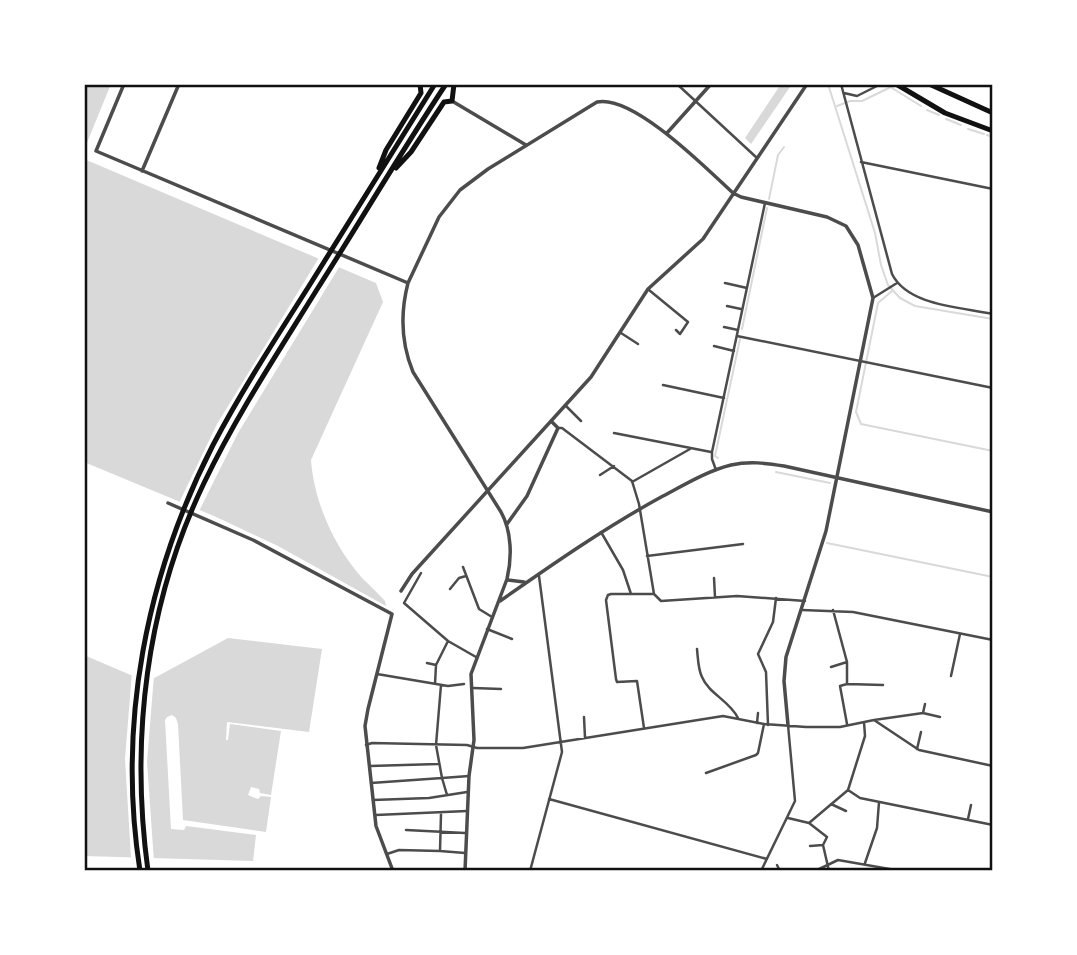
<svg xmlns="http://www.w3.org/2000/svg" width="1077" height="955" font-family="Cabin,sans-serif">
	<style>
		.water { fill: #d9d9d9 }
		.pier { fill: #fff }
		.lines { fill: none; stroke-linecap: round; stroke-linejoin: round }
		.stream { stroke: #d9d9d9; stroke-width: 2 }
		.minor { stroke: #4c4c4c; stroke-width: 2.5 }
		.tertiary { stroke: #4c4c4c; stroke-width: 3.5 }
		.trunk { stroke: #111; stroke-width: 5 }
		.neatline { fill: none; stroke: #111; stroke-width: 2.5 }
	</style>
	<rect width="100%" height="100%" fill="#fff"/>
	<path class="water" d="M84 84H111L84 150Z
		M781 84H792L751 144 745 138Z
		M84 159 376 283 383 302 311 460C314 502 334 546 362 578 370 586 378 593 385 601L386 606 278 546 214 516 84 462Z
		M228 638 322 649 309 732 227 722 226 740H228L230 724 281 731 271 795 260 793 259 789 251 787 248 795 258 799 261 796 271 797 266 832 183 820 178 724 176 718 172 715 167 717 165 720 171 829 184 830 186 826 256 835 253 861 84 856V655L147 682Z"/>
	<path class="pier" d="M320 256 341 264 238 433 198 513 178 505 217 424Z
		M132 672 147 678 154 675 147 762 154 862 131 861V858L125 759Z"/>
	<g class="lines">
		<path class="stream" d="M828 84 875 233 881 265 888 285 900 298 915 306 993 319
			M892 88 921 106
			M837 106 850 101H862L893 86
			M927 110 939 115
			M946 119 961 125
			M968 129 984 134
			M987 135 993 137
			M769 199 778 155 784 147
			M892 291 878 303 856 412 861 424 993 451
			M742 329 767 208
			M718 458 715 456 740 339
			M776 472 830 483
			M827 543 993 577"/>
		<path class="minor" d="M677 84 757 158
			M841 84 892 274C908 306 961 307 993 314
			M844 93 857 96 881 84
			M861 162 993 189
			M725 283 747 288
			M649 290 688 322 680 334 676 330
			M873 298 897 283
			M727 306 741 309
			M724 327 738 330
			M621 333 638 344
			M737 336 993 388
			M714 346 734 351
			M663 385 724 398
			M566 406 581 421
			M559 428H562L632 481 639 504 654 594 661 601 737 596 805 601
			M614 433 711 452
			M716 470 712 459V452L765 203
			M600 475 614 466
			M632 482 690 449
			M601 532 623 570 631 594
			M647 556 743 544
			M463 567 479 609 492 617
			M421 573 404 603 448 641 476 657
			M714 578 715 597
			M450 589 459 578 466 576
			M802 610 853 612 993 640
			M833 610 847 662V684L840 686 847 724
			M487 629 512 639
			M697 649C698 658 698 669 702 677 709 694 730 701 738 718
			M427 663 436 665
			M831 667 847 662
			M377 674 448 686 464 684
			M951 676 960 634
			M435 684 436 665 448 641
			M847 684 883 685
			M473 688 501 689
			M923 713 925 704
			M584 717 585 738
			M874 720 923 713 940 717
			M864 722 865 736 848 790 860 798 993 825
			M757 723 758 713
			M768 725 766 672 758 654 773 622 776 598
			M644 728 637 681 617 682 616 679 606 600 608 595 611 594H654
			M366 745 372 743 467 745 477 748H523L723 716 764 724 806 727H840L874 720 919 750 993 766
			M917 749 921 732
			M370 766 438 764
			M706 773 756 755 758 753 764 724
			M371 783 442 778 436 745 441 685
			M447 795 442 778 469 776
			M549 799 767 859
			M373 800 429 798 467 792
			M831 804 846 811
			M376 815 467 811
			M788 818 809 823 848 790
			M968 819 971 805
			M809 823 827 837 823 845 829 871
			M406 830 465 833
			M810 846 823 845
			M440 851 465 853
			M387 854 399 850 440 851 441 814
			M865 863 877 828 879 802
			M777 865 780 871
			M530 871 562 752 539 576
			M761 871 795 801 788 725
			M815 871 838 860 901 871"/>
		<path class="tertiary" d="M124 84 96 151 408 283
			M452 101 526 145
			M667 133 711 84
			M142 171 179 84
			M168 503 253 540 392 614 368 709 365 726 376 826 393 871
			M507 524 527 496 558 428 551 421
			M508 580 524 582
			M401 591 412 574 591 377 648 289 703 239 807 84
			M500 601C553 564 606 527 663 496 684 485 707 471 731 465 749 461 766 463 784 466L993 512
			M465 871 469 776 474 740 471 674 507 579C512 558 512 532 501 512L413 372C401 343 400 314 408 283L439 217 460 190 488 169 597 102C633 94 707 169 733 193L741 197 827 217 846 226 858 245 873 298 826 531 786 657 784 681 788 725"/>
		<path class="trunk" d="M896 84 945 113 993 131
			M929 84 993 113
			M379 168 386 150 421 93 420 84
			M396 168 411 152 444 102 452 101 454 84
			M140 871C117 724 146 576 213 445 242 390 276 338 309 286 351 219 393 151 435 84
			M148 871C130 739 146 604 204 483 236 416 277 354 316 291 360 222 401 152 446 84"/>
	</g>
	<rect width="1077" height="955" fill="none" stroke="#ffffff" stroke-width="172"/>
	<rect x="86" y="86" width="905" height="783" class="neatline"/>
</svg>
